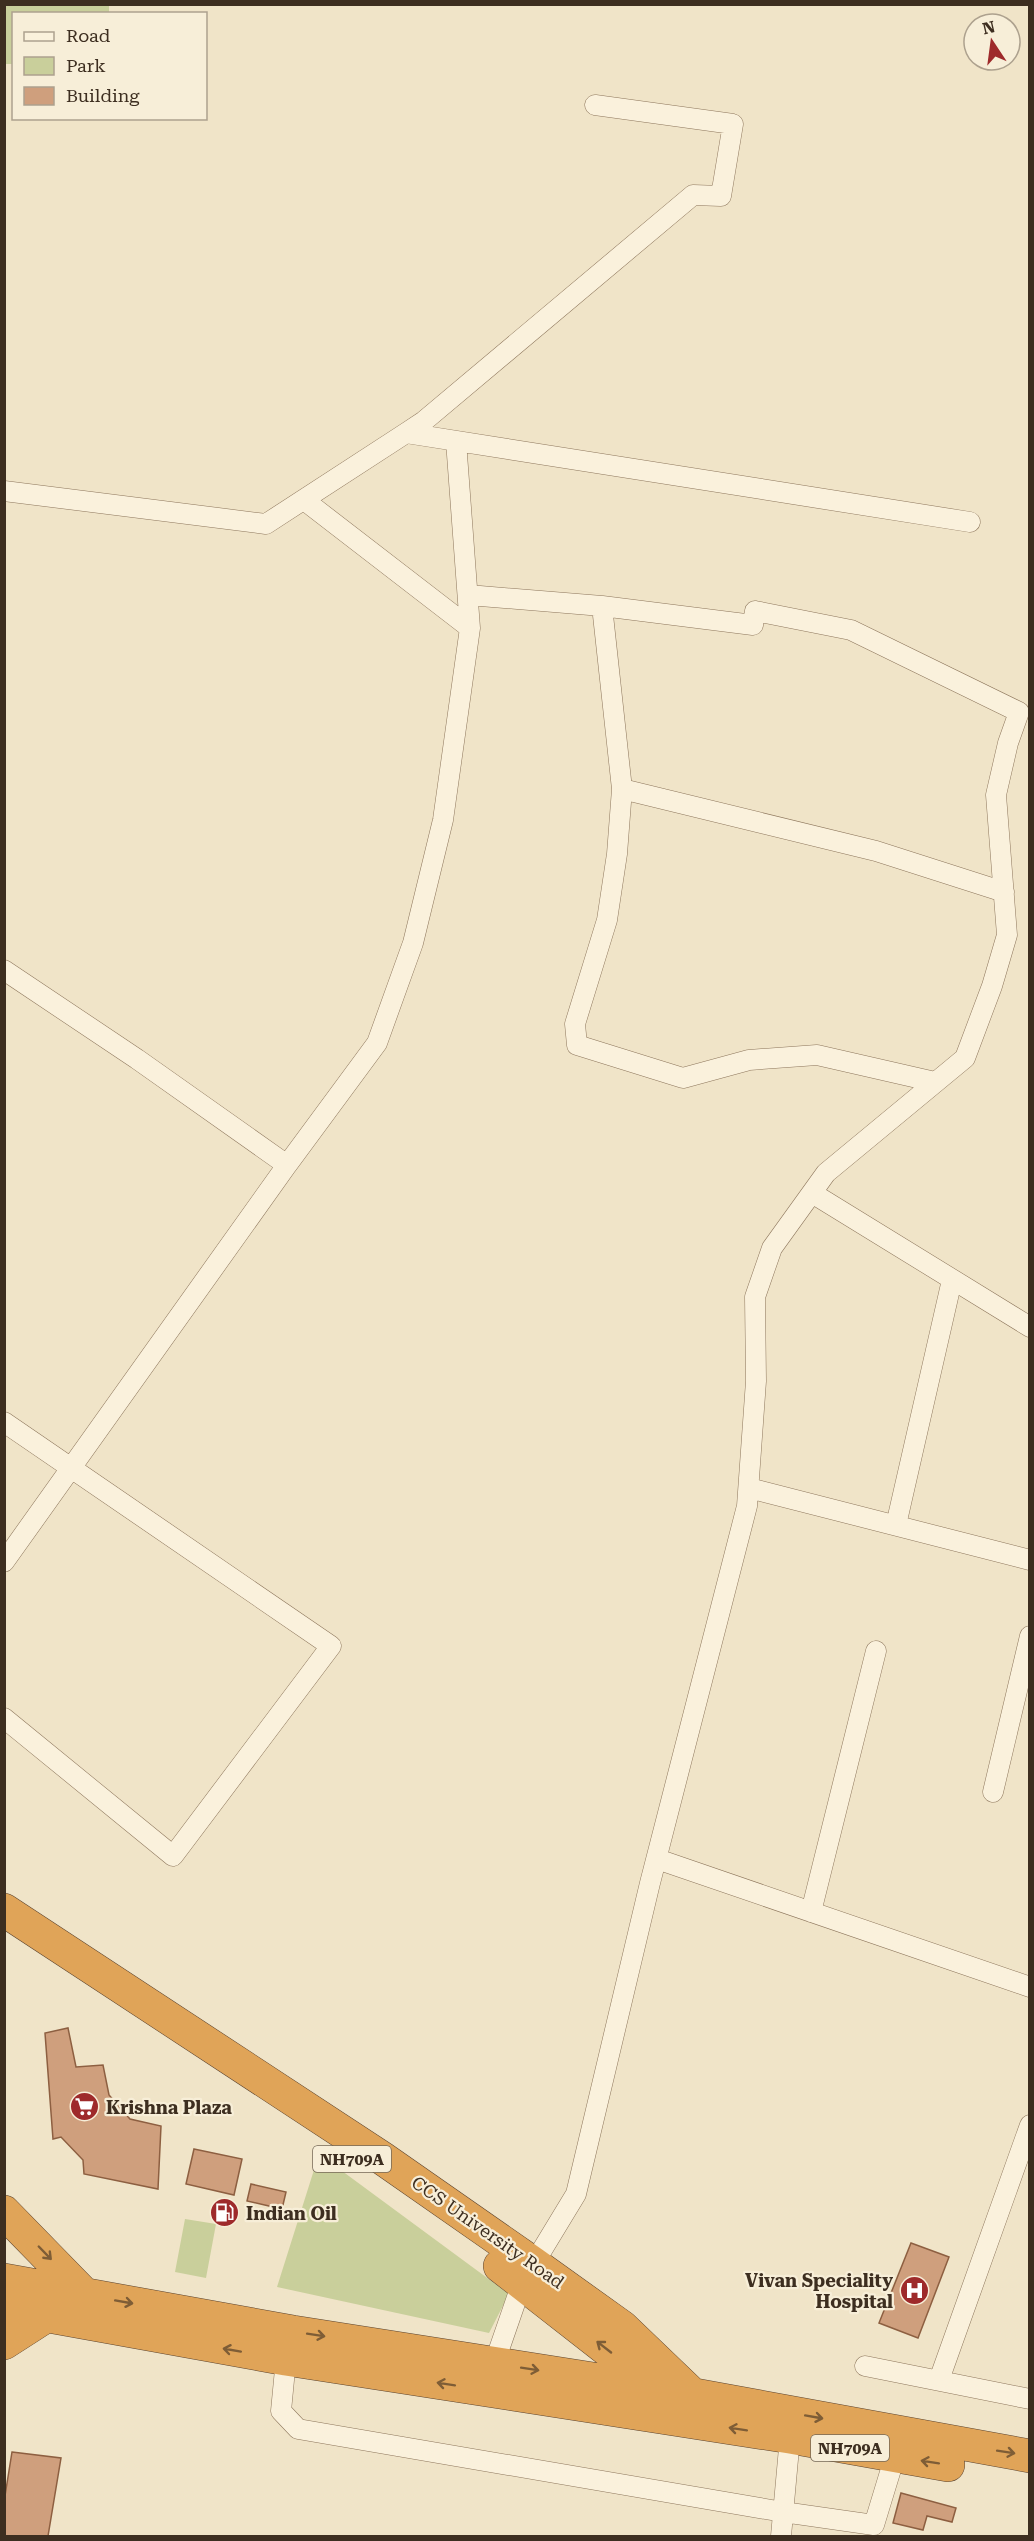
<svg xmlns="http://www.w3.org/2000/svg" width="1034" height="2541" font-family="'Roboto Serif',serif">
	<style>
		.green { fill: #c9cf9b }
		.building { fill: #cf9f7d; stroke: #8d5f41; stroke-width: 1.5 }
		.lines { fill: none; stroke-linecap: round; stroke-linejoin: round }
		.street-casing { stroke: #8d765c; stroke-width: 21 }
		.highway-casing { stroke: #5b4430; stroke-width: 34 }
		.street { stroke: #faf1dc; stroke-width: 20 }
		.highway { stroke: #e0a458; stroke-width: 33 }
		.oneway { stroke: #7e5d36 }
		.labels { text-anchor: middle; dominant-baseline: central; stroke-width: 4.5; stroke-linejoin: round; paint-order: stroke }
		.shield { fill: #f7eed8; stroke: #756857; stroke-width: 1.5 }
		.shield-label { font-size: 16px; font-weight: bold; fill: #3d2e20 }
		.poi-label { font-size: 18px; font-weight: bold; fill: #3d2e20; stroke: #f7eed8; text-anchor: start }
		.street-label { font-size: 18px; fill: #3d2e20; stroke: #f7eed8 }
	</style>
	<rect width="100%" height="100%" fill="#f0e4c8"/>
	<path class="green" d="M5 4H109V13L14 14 13 64H5Z
		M319 2154 509 2294 489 2333 277 2287Z
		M185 2219 216 2224 206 2278 175 2272Z"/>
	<path class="building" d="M68 2028 76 2067 103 2065 109 2095 130 2119 161 2126 158 2189 84 2174 83 2160 61 2137 53 2139 45 2033Z
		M194 2149 242 2159 234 2195 186 2184Z
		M251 2184 286 2192 282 2209 247 2201Z
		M911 2243 949 2257 918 2338 879 2323Z
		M12 2452 61 2458 48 2536H4V2502Z
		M901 2493 956 2508 952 2522 927 2516 923 2530 893 2523Z"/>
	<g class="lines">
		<defs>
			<path id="street" d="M406 433 970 522
				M4 491 266 524 406 433 424 421 693 195 721 196 733 124 595 105
				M304 500 470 628
				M468 595 602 606 753 625 755 611 851 630 1019 712 1008 743 996 795 1007 935 992 986 965 1058 826 1173 772 1248 755 1297 756 1381 747 1506 650 1883 576 2194 522 2283 494 2364
				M602 606 622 789 617 854 607 920 575 1024 577 1045 683 1078 749 1060 817 1055 935 1082
				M622 789 876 851 1004 892
				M4 970 137 1059 287 1165 377 1043 413 943 443 820 470 628 456 441
				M812 1193 1030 1327
				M4 1422 331 1646 173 1856 4 1718
				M749 1488 1030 1560
				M896 1525 952 1280
				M4 1562 287 1165
				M993 1792 1030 1636
				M657 1859 1030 1987
				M811 1912 876 1651
				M286 2359 281 2411 298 2429 783 2512 874 2525 895 2456
				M865 2366 1030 2399
				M939 2380 1030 2125
				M781 2536 790 2437"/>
			<path id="highway" d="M4 1910 382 2158 534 2264 622 2327 695 2397
				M4 2212 85 2295
				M500 2266 655 2387
				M4 2280 293 2332 695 2395 1030 2456
				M4 2308 286 2359 790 2437 948 2465
				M4 2343 46 2316"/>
		</defs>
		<use href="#street" class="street-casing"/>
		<use href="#highway" class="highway-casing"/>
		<use href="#street" class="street"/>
		<use href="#highway" class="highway"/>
	</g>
	<defs><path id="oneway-shaft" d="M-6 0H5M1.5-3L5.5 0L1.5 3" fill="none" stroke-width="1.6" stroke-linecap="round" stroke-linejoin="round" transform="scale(1.5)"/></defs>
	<g class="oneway">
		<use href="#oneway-shaft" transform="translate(45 2253) rotate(46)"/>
		<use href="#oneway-shaft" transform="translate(124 2302) rotate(10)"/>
		<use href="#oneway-shaft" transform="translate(316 2335) rotate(9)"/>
		<use href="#oneway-shaft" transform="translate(604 2347) rotate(-142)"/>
		<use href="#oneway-shaft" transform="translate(232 2350) rotate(-170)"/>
		<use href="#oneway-shaft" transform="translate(530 2369) rotate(9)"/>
		<use href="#oneway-shaft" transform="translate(446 2384) rotate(-171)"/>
		<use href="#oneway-shaft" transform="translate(814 2417) rotate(10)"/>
		<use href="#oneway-shaft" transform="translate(738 2429) rotate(-171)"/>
		<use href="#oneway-shaft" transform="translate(1006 2452) rotate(9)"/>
		<use href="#oneway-shaft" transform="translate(930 2462) rotate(-171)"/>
	</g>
	<defs>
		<symbol id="supermarket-disc" viewBox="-11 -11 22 22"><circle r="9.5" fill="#9e2a2b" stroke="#f7eed8"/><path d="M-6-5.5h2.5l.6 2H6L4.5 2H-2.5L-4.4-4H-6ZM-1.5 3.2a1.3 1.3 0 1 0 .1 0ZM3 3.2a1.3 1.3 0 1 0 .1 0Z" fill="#fff"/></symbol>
		<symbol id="fuel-disc" viewBox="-11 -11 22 22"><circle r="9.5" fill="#9e2a2b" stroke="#f7eed8"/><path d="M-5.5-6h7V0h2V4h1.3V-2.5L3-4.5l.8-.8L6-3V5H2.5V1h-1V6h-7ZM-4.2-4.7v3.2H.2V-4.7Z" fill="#fff"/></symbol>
		<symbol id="hospital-disc" viewBox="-11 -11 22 22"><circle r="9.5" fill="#9e2a2b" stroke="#f7eed8"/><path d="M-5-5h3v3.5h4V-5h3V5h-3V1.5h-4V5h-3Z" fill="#fff"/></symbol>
	</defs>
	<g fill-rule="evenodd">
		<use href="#supermarket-disc" x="68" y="2090" width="33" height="33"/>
		<use href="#fuel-disc" x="208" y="2196" width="33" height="33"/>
		<use href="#hospital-disc" x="898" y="2274" width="33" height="33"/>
	</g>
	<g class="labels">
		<g class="shield">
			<rect x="313" y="2146" width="78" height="26" rx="4.5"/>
			<rect x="811" y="2435" width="78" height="26" rx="4.5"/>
		</g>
		<g class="shield-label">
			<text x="352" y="2159">NH709A</text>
			<text x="850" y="2448">NH709A</text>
		</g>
		<g class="poi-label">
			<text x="106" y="2107">Krishna Plaza</text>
			<text x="246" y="2213">Indian Oil</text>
			<text x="893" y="2280" text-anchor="end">Vivan Speciality<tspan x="893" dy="21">Hospital</tspan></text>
		</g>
		<g class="street-label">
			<text transform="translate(488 2232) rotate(35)">CCS University Road</text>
		</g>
	</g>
	<rect width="1034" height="2541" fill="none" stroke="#3d2e20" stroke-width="12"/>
	<rect x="12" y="12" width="195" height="108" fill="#f7eed8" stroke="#ada18e" stroke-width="1.5"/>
	<rect x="24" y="32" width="30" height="9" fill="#faf1dc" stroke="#ada18e" stroke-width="1.5"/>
	<text x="66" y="42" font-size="18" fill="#3d2e20">Road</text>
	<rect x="24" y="57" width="30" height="18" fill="#c9cf9b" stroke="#ada18e" stroke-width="1.5"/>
	<text x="66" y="72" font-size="18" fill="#3d2e20">Park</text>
	<rect x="24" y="87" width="30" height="18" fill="#cf9f7d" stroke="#ada18e" stroke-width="1.5"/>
	<text x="66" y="102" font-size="18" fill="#3d2e20">Building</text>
	<g transform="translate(992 42) rotate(347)"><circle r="28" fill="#f7eed8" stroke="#ada18e" stroke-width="1.5"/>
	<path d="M0-4.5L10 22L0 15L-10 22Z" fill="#9e2a2b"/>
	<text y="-9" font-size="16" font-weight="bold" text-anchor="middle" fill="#3d2e20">N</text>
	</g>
</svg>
